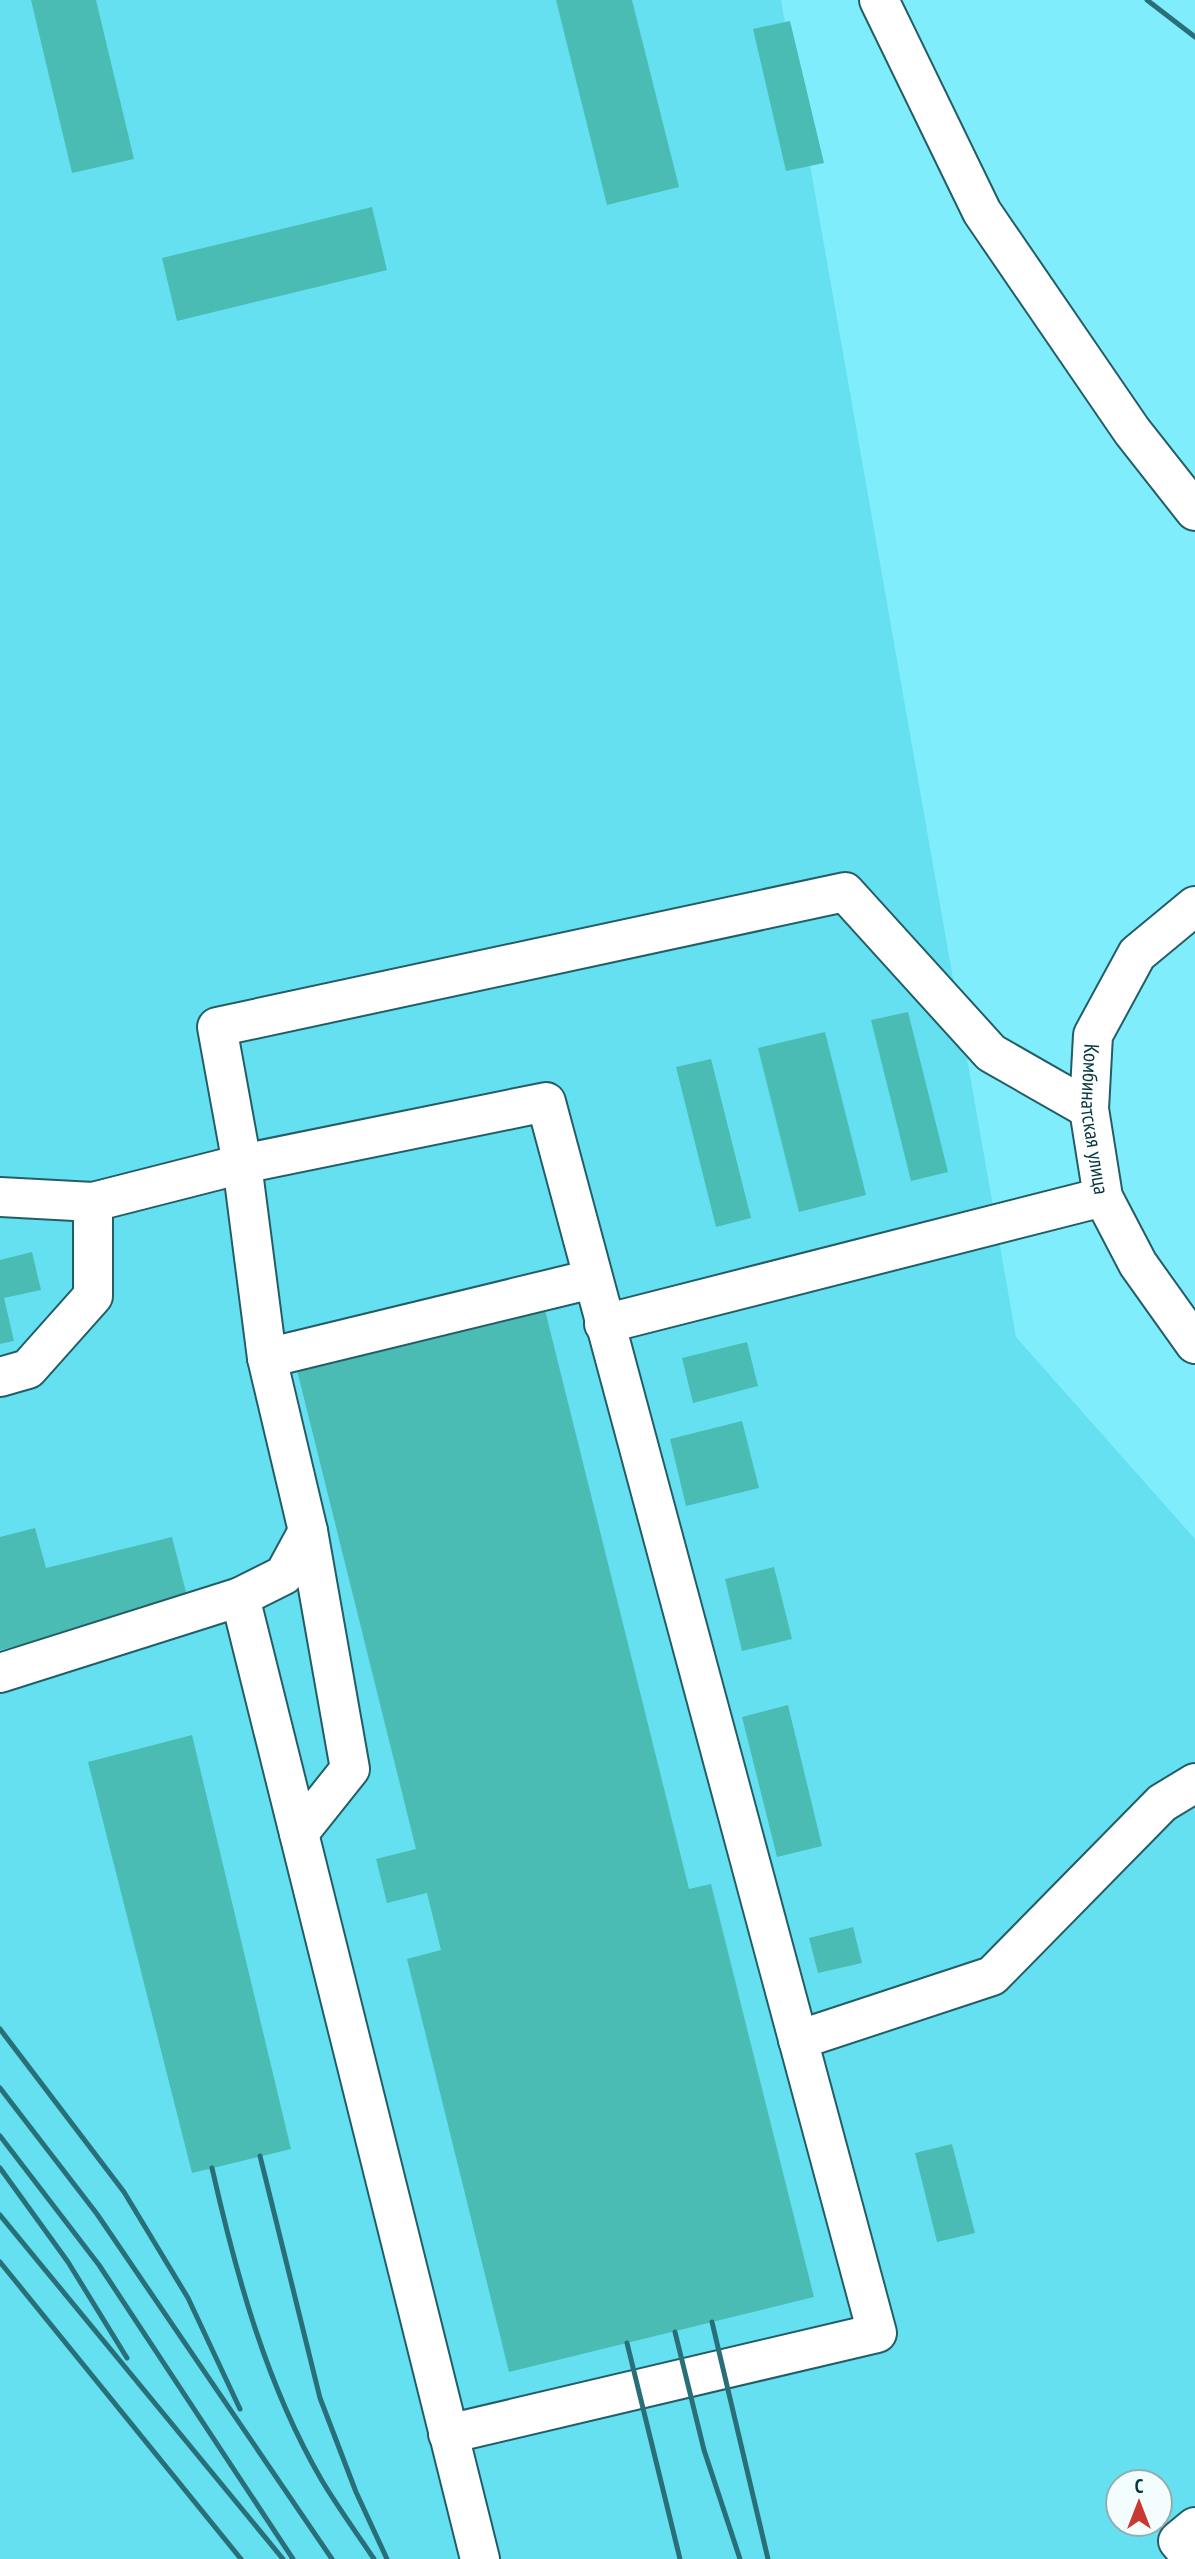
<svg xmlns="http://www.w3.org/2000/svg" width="1195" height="2559" font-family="'PT Sans Narrow',sans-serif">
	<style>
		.built { fill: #65e0f1; fill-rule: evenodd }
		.building { fill: #4bbcb3 }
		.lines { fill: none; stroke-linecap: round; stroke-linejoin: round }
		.minor-casing { stroke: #235e66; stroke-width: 42 }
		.minor { stroke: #fff; stroke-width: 38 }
		.rail { stroke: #296f78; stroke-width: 5 }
		.labels { text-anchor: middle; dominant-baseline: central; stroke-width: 5; stroke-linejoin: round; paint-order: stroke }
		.street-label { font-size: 21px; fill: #03373d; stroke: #f3fdfe }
	</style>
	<rect width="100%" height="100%" fill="#80edfd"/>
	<path class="built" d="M0 0H781L1016 1337 1195 1539V2559H0ZM1118 2482H1160V2524H1118Z"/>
	<path class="building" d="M31 0H96L134 159 72 173Z
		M556 0H632L679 187 607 205Z
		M790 21 824 163 786 171 753 29Z
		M372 207 387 270 177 321 162 258Z
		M908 1012 948 1172 911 1181 871 1020Z
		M825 1032 866 1195 799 1212 758 1048Z
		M711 1059 751 1218 716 1227 676 1067Z
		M32 1252 41 1290 4 1298 14 1341 0 1344V1260Z
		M542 1298 689 1889 711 1884 814 2297 509 2372 407 1959 441 1950 427 1893 387 1903 376 1859 416 1849 294 1358Z
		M747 1342 758 1386 693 1403 682 1358Z
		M742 1421 759 1488 686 1506 670 1439Z
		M35 1528 46 1568 172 1537 189 1604 0 1650V1537Z
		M774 1567 792 1639 742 1651 725 1579Z
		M788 1705 822 1846 777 1857 742 1717Z
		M192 1735 291 2149 192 2173 88 1762Z
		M853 1927 862 1963 818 1973 809 1938Z
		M952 2144 975 2233 937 2242 915 2153Z"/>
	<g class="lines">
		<defs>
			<g id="minor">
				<path d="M879 0 982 212 1132 431 1195 511"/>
				<path id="s1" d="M1195 906 1137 954 1093 1035 1089 1109 1103 1197 1138 1264 1195 1344"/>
				<path d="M0 1197 93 1202 242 1164 546 1102 877 2333 448 2434"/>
				<path d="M604 1324 1103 1197"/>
				<path d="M267 1358 592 1279"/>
				<path d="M0 1377 28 1369 93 1296V1202"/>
				<path d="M240 1597 480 2559"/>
				<path d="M0 1673 240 1597 284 1575 308 1531"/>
				<path d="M299 1833 350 1769 308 1531 267 1358 242 1164 217 1027 845 892 991 1053 1089 1109"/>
				<path d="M798 2040 992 1976 1162 1803 1195 1783"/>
				<path d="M1193 2559 1178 2541 1195 2527"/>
			</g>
		</defs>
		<use href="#minor" class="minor-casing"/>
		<use href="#minor" class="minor"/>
		<path class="rail" d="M1147 0 1195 37
			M0 2029 124 2192 188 2298 240 2409
			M0 2088 97 2214 332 2559
			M0 2136 99 2265 293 2559
			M260 2156 320 2398 356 2492 387 2559
			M0 2168 68 2262 127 2358
			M212 2168C236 2274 266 2384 321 2479 337 2506 356 2532 374 2559
			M0 2215 283 2559
			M0 2262 241 2559
			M712 2322 768 2559
			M675 2332 704 2450 740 2559
			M627 2343 680 2559"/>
	</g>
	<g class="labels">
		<g class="street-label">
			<text stroke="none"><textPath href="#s1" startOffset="252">Комбинатская улица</textPath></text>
		</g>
	</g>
	<g transform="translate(1139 2503)"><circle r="33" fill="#f3fdfe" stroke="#93aeb1" stroke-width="2"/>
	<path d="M0-5L12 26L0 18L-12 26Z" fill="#c73931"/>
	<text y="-10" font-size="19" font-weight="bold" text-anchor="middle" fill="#03373d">С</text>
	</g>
</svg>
